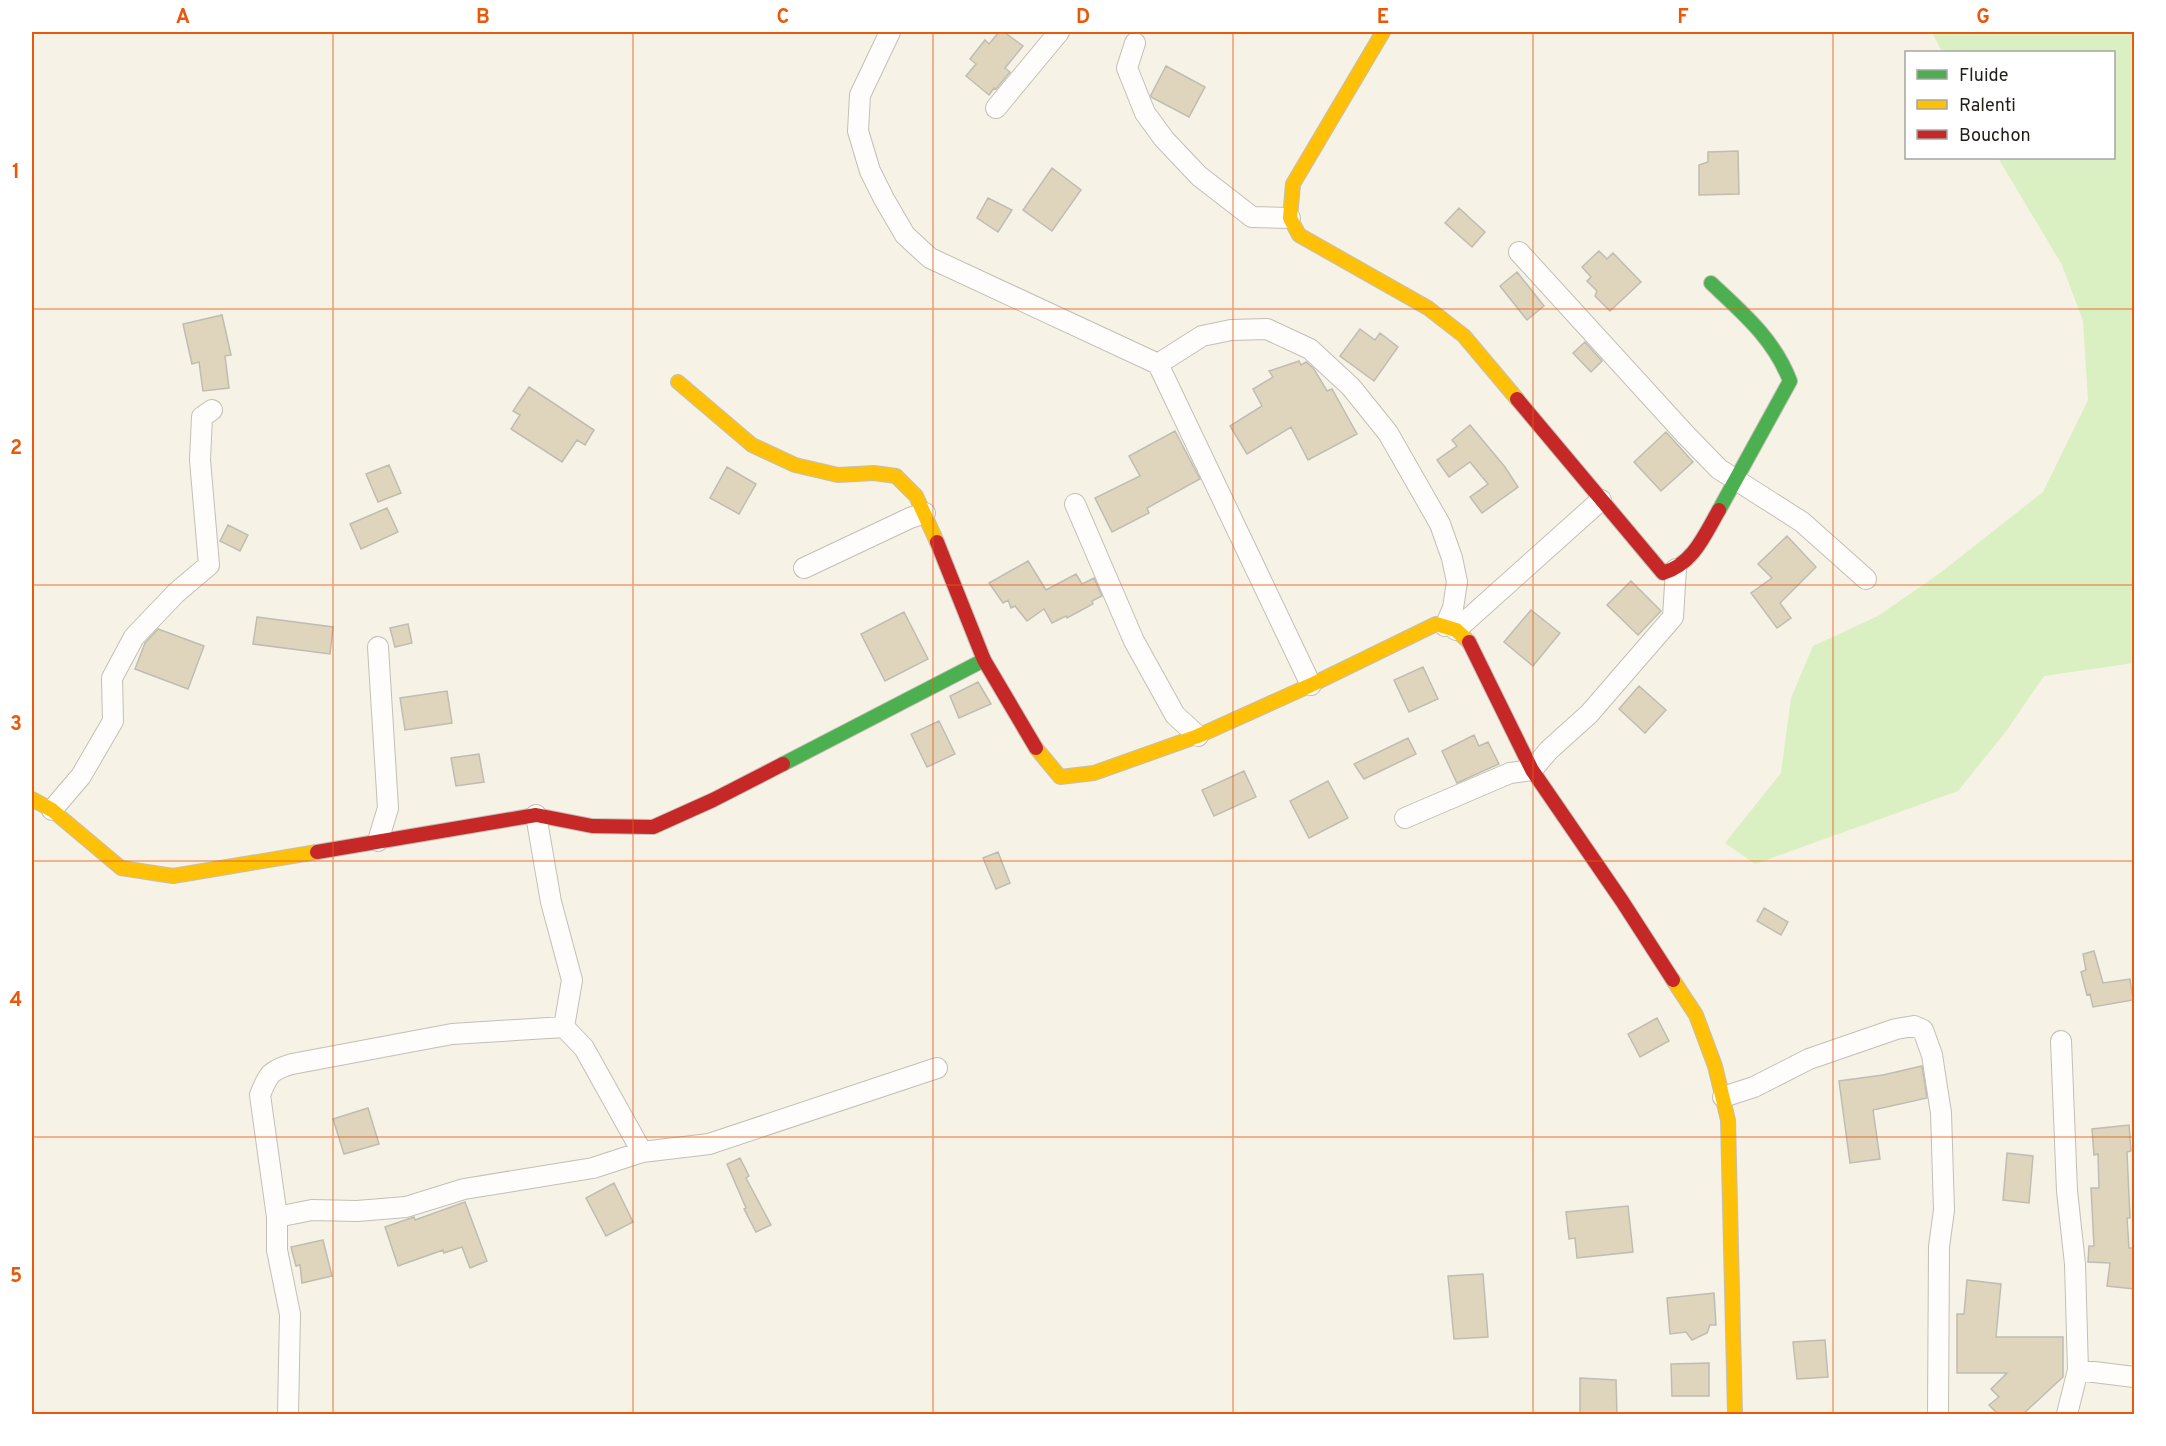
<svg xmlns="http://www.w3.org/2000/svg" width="2166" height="1446" font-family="Overpass,sans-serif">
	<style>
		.green { fill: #daf0c2 }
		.building { fill: #dfd5bd; stroke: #bfbcb2; stroke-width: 1.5 }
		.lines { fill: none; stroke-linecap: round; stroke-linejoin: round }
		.street-casing { stroke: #c3bfb6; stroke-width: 22 }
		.fast-casing { stroke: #c3bfb6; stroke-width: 16 }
		.slow-casing { stroke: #c3bfb6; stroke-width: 16 }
		.jam-casing { stroke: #c3bfb6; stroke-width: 16 }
		.street { stroke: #fefdfb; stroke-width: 20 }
		.fast { stroke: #4caf50; stroke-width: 14 }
		.slow { stroke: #ffc107; stroke-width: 14 }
		.jam { stroke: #c62828; stroke-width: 14 }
		.grid { fill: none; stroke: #e8590c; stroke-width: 1.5; stroke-opacity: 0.55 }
		.neatline { fill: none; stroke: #e8590c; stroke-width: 2 }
		.grid-label { font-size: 20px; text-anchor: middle; font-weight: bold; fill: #e8590c }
	</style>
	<rect width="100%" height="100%" fill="#f7f2e6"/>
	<path class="green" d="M1932 32H2134V663L2044 676 2007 730 1958 791 1755 864 1725 843 1781 773 1791 698 1813 646 1878 616 1940 573 2043 492 2088 400 2083 321 2062 265 1998 158H2114V52H1942Z"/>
	<path class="building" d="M999 32H1004L1023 46 1005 68 1010 72 996 89 994 88 989 95 966 76 976 64 970 59 985 40 989 44Z
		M1166 66 1205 87 1189 117 1151 97V95Z
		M1738 151 1739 194 1699 195V165L1708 162V152Z
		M1052 168 1081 190 1052 231 1023 210Z
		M988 198 1012 210 998 232 977 218Z
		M1459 208 1485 232 1472 247 1445 223Z
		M1599 251 1607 259 1613 253 1641 282 1610 311 1595 296 1597 291 1587 281 1591 277 1582 267Z
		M1517 272 1544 306 1527 320 1500 286Z
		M222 315 231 355 225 356 229 388 203 391 199 362 192 364 183 324Z
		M1360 329 1375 340 1380 333 1398 347 1374 381 1340 356Z
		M1585 342 1602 361 1591 372 1573 353Z
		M1299 361 1301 365 1306 362 1314 369 1327 391 1332 389 1357 434 1308 460 1291 427 1247 454 1230 426 1262 406 1253 389 1273 377 1269 371Z
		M529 387 594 430 585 445 577 440 562 462 511 429 520 415 513 411Z
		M1470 425 1505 467 1518 487 1482 513 1470 497 1488 484 1470 462 1449 477 1437 460 1457 446 1452 440Z
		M1175 431 1200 479 1147 508 1149 513 1112 532 1095 498 1140 476 1129 456Z
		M1666 432 1693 462 1661 491 1634 462Z
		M389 465 401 493 378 502 366 474Z
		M727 467 756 484 739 514 710 498Z
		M387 508 398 532 361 549 350 524Z
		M228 525 248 535 240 551 220 541Z
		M1787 536 1816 567 1780 603 1791 618 1777 628 1751 593 1772 578 1758 564Z
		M1028 561 1046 590 1076 574 1082 584 1094 578 1102 596 1092 601 1093 604 1067 618 1066 616 1052 623 1044 609 1027 621 1015 606 1011 608 1008 600 1003 603 989 583Z
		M1631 581 1661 611 1638 635 1607 605Z
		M1531 610 1560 633 1533 666 1504 642Z
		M904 612 928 659 885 681 861 634Z
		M257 617 333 627 330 654 253 644Z
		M408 624 412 643 395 647 390 628Z
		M158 629 204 646 188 689 135 669 145 643Z
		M1423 667 1438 699 1409 712 1394 680Z
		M978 682 991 704 959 718 950 696Z
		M1639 686 1666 710 1645 733 1619 709Z
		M447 691 452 723 405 730 400 698Z
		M939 721 955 754 927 767 911 734Z
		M1474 735 1479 746 1488 742 1499 764 1457 783 1442 751Z
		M1408 738 1416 754 1364 779 1354 764Z
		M479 754 484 782 456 786 451 758Z
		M1244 771 1256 797 1214 816 1202 790Z
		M1328 781 1348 818 1309 838 1290 801Z
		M998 852 1010 883 996 889 983 858Z
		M1764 908 1788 922 1781 935 1757 921Z
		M2094 951 2103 983 2130 979 2133 1000 2093 1007 2090 994 2087 995 2081 972 2086 970 2083 954Z
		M1657 1018 1669 1041 1640 1057 1628 1034Z
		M1922 1066 1927 1098 1873 1110 1880 1159 1850 1163 1839 1081 1883 1075Z
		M368 1108 379 1144 344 1154 333 1119Z
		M2129 1125 2131 1151 2127 1152 2130 1218H2127L2129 1248H2134V1289L2107 1286 2110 1263 2088 1262 2089 1246H2094L2091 1188H2099L2098 1154 2094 1155 2092 1129Z
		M2007 1153 2033 1156 2029 1203 2003 1200Z
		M740 1158 749 1176 746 1178 771 1225 756 1232 744 1209 746 1208 727 1164Z
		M614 1183 633 1222 606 1236 586 1198Z
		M465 1202 487 1261 470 1268 462 1247 444 1253 443 1250 398 1266 385 1227 414 1217 415 1220Z
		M1628 1206 1633 1252 1577 1258 1575 1238 1569 1239 1566 1212Z
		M323 1240 332 1276 302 1283 300 1265 296 1266 291 1247Z
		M1483 1274 1488 1337 1454 1339 1448 1276Z
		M1967 1280 2001 1284 1996 1337H2063V1377L2023 1414H1998L1989 1405 1999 1397 1991 1389 2007 1373H1957V1314H1964Z
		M1714 1293 1716 1325H1710L1707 1333 1692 1340 1686 1332 1670 1334 1667 1298Z
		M1825 1340 1828 1377 1797 1379 1793 1342Z
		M1709 1363V1396H1672L1671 1364Z
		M1580 1378 1616 1380 1617 1414H1580Z"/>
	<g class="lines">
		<defs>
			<path id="street" d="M890 32 860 95 858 131 870 171 884 199 905 235 930 258 1158 364 1311 685
				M1135 43 1127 68 1145 113 1164 139 1199 176 1252 217 1290 218
				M996 108 1059 32
				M1519 252 1685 434 1719 469 1802 522 1866 579
				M1158 364 1202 336 1231 330 1267 329 1310 349 1351 387 1388 433 1440 524 1452 558 1457 582 1453 608 1445 626
				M1075 504 1134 641 1175 715 1198 736
				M804 568 910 518 925 513
				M1456 630 1601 500
				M52 810 81 776 113 721 112 678 134 637 176 593 209 565 200 460 202 417 212 410
				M536 815 551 902 572 980 564 1027 584 1048 642 1152
				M1405 818 1510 773 1532 770 1549 750 1589 714 1673 617 1676 569
				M378 841 388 808 378 647
				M2061 1041 2067 1191 2075 1264 2078 1370 2067 1414
				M1723 1097 1754 1087 1809 1059 1896 1029 1914 1026 1923 1030 1932 1055 1941 1113 1944 1210 1939 1247 1938 1414
				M277 1217 312 1210 357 1211 406 1207 464 1189 593 1168 642 1152 709 1144 937 1068
				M2078 1370 2134 1377
				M288 1414 290 1314 277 1250V1217L260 1095C268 1074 271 1070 292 1064L452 1034 564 1027"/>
			<path id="fast" d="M1711 283C1743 313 1774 339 1790 381L1719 510
				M783 764 984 660"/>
			<path id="slow" d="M1383 32 1293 184 1290 218 1299 235 1428 308 1464 336 1517 399
				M678 382 752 445 795 465 838 475 874 473 896 476 916 496 937 542
				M1036 748 1060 777 1094 773 1198 736 1311 685 1436 624 1456 630 1469 642
				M32 799 52 810 121 868 173 876 317 852
				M1673 980 1696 1015 1715 1066 1728 1120 1735 1414"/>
			<path id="jam" d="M1517 399 1663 573C1693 564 1704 536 1719 510
				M937 542 984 660 1036 748
				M1469 642 1532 770 1622 901 1673 980
				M317 852 536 815 592 826 653 827 713 800 783 764"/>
		</defs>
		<use href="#street" class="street-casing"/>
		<use href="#fast" class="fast-casing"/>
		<use href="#slow" class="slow-casing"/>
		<use href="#jam" class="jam-casing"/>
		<use href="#street" class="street"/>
		<use href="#fast" class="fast"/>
		<use href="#slow" class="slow"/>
		<use href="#jam" class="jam"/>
	</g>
	<path class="grid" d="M333 32V1414M633 32V1414M933 32V1414M1233 32V1414M1533 32V1414M1833 32V1414M32 309H2134M32 585H2134M32 861H2134M32 1137H2134"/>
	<rect width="2166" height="1446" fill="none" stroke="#ffffff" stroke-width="66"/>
	<rect x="1905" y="51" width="210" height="108" fill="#ffffff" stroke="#a6a5a2" stroke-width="1.5"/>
	<rect x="1917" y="70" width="30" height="9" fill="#4caf50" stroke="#a6a5a2" stroke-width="1.5"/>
	<text x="1959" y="81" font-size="18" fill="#211e16">Fluide</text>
	<rect x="1917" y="100" width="30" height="9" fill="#ffc107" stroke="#a6a5a2" stroke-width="1.5"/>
	<text x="1959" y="111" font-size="18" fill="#211e16">Ralenti</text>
	<rect x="1917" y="130" width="30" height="9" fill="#c62828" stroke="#a6a5a2" stroke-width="1.5"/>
	<text x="1959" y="141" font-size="18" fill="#211e16">Bouchon</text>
	<rect x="33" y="33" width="2100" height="1380" class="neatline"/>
	<g class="grid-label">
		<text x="183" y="23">A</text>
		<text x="483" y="23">B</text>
		<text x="783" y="23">C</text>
		<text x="1083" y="23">D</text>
		<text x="1383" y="23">E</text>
		<text x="1683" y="23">F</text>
		<text x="1983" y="23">G</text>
		<text x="16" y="178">1</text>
		<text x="16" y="454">2</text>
		<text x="16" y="730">3</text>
		<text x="16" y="1006">4</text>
		<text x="16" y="1282">5</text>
	</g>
</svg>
